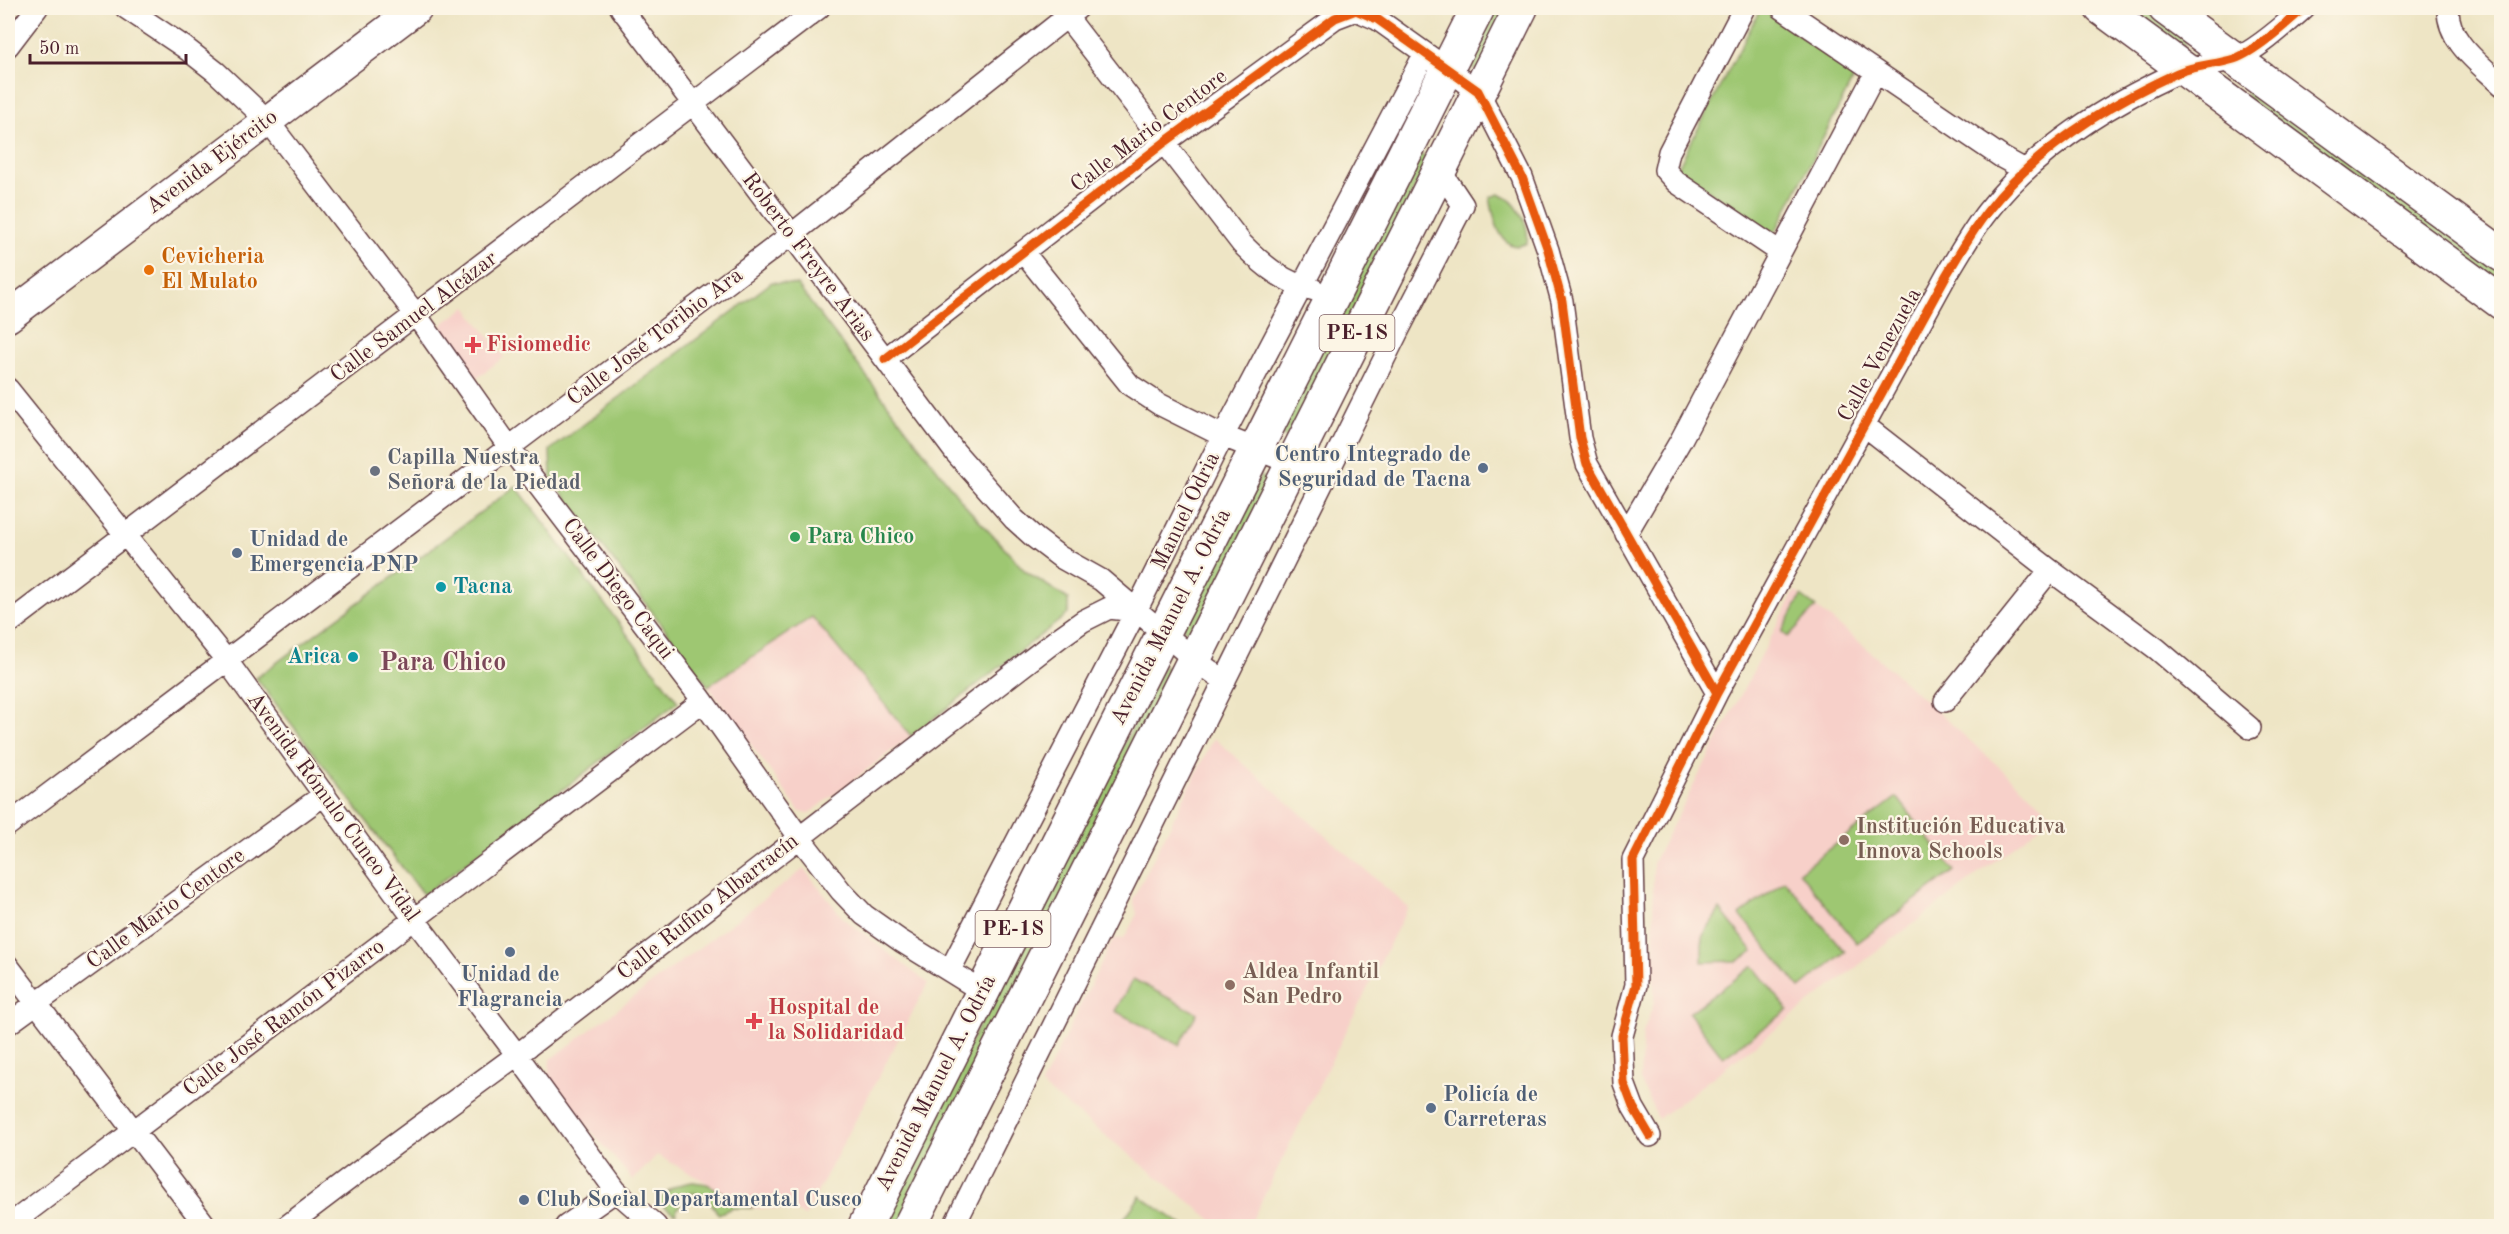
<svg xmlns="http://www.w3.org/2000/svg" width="2509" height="1234" font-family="'Old Standard TT',serif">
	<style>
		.built { fill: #f7d0c9 }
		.green { fill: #9ec772; stroke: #74734e; stroke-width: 1.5 }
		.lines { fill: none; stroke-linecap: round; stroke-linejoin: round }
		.street-casing { stroke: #633d42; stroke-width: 24 }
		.secondary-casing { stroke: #633d42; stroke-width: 33 }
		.highway-casing { stroke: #633d42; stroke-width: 36 }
		.street { stroke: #fff; stroke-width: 21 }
		.secondary { stroke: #fff; stroke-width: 30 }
		.highway { stroke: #fff; stroke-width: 33 }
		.cycleway-casing { stroke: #fcf5e5; stroke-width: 13 }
		.cycleway { stroke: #e8590c; stroke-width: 9 }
		.food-dot { fill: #e8710a; stroke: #fcf5e5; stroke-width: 2 }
		.health-dot { fill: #e0444e; stroke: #fcf5e5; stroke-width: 2 }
		.service-dot { fill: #5c6f8a; stroke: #fcf5e5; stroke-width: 2 }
		.worship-dot { fill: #6b7280; stroke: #fcf5e5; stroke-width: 2 }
		.leisure-dot { fill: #2e9e5b; stroke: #fcf5e5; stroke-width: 2 }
		.culture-dot { fill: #0f9aa8; stroke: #fcf5e5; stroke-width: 2 }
		.education-dot { fill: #8d6e63; stroke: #fcf5e5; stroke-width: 2 }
		.labels { text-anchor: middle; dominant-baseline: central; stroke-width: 4.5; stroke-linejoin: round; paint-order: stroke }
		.shield { fill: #fcf5e5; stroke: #7f5f63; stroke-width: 1.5 }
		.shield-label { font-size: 21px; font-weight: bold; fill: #4a1f2b }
		.street-label { font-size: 22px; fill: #4a1f2b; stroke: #fcf5e5 }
		.food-label { font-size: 22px; font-weight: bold; fill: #c56008; stroke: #fcf5e5; text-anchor: start }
		.health-label { font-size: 22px; font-weight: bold; fill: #be3a42; stroke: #fcf5e5; text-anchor: start }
		.service-label { font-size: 22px; font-weight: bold; fill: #4e5e75; stroke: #fcf5e5; text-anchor: start }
		.worship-label { font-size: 22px; font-weight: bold; fill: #5b616d; stroke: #fcf5e5; text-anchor: start }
		.leisure-label { font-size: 22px; font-weight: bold; fill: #27864d; stroke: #fcf5e5; text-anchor: start }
		.culture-label { font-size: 22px; font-weight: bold; fill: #0d838f; stroke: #fcf5e5; text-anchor: start }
		.education-label { font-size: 22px; font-weight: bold; fill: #785e54; stroke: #fcf5e5; text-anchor: start }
		.quarter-label { font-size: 26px; font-weight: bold; fill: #7b4759; stroke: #fcf5e5 }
	</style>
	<rect width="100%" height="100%" fill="#fcf5e5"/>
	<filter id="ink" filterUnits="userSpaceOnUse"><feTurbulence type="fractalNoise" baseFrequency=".0167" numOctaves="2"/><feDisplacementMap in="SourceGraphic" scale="12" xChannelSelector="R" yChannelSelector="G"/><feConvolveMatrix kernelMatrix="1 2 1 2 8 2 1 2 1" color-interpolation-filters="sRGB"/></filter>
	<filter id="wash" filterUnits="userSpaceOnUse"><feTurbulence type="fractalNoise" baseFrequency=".008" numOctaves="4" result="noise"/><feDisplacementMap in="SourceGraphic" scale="24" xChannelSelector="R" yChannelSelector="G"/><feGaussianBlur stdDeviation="1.35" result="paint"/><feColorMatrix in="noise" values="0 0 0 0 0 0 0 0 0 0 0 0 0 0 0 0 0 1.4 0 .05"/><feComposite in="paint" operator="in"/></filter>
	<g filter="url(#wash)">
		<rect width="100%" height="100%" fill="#eee5c5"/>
		<path class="built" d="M466 307 504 357 477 378 442 332V324Z
			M1795 591 1862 644 2054 816 1658 1119 1640 1080 1643 1032 1654 1003 1653 863Z
			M812 616 911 736 810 813 800 812 708 686Z
			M1214 738 1408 907 1249 1226H1220L1041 1085 1113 939 1124 938 1137 914 1133 899Z
			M804 869 844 919 928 983 805 1216 791 1210 753 1208 657 1155 633 1180 548 1081 550 1060Z"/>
		<path class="green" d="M1491 8H1510L1479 71 1463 64Z
			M1761 8 1855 75 1774 235 1677 169Z
			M2118 8H2146L2180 32 2186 40 2184 47 2176 50Z
			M2256 88 2501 266V286L2248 99 2246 92Z
			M1415 153 1429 158 1295 440 1282 436 1280 431Z
			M1499 194C1517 200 1530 224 1527 243 1500 257 1493 215 1490 197Z
			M772 282 797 285 963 503 1025 571 1068 599V614L911 736 812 617 708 686 551 478 550 450Z
			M1260 476 1271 481 1196 633 1185 631 1182 625Z
			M516 486 678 702 425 894 422 893 256 678Z
			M1801 596 1816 607 1788 637 1782 632Z
			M1164 666 1173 671 900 1226H876Z
			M1897 797 1954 871 1857 943 1799 872Z
			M1785 881 1845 952 1800 988 1740 915Z
			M1720 909 1753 951 1738 961 1702 962V937Z
			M1753 966 1788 1010 1723 1057 1689 1013Z
			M1133 979 1197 1013 1179 1045 1115 1011Z
			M693 1182 707 1184 753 1208H732L718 1214C712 1202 706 1198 694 1193L684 1196 675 1214 658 1202C668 1189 676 1184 693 1182Z
			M1140 1196 1184 1226H1119Z"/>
	</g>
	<g filter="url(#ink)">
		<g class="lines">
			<defs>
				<path id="street" d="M126 8 184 47 216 72 267 120 416 315 509 447 700 697 799 837 841 891 864 915 901 941 982 991
					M621 8 955 452 1014 519 1035 538 1060 557 1101 580 1195 660 1225 681
					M1060 8 1242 244C1264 266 1284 283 1315 290
					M1744 8 1669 152 1665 170 1676 182 1780 252
					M1782 8 2003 158 2025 170
					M2448 8C2447 41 2479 63 2502 85
					M8 46 37 8
					M1023 252 1130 385 1159 404 1223 436 1326 477
					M885 359 1165 142 1335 18 1356 10 1377 19 1478 91 1522 177 1548 250 1562 301 1580 438 1587 464 1717 693
					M8 389 227 661 414 919 517 1055 616 1191 656 1226
					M1864 425 2050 570 2157 649 2250 728
					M1626 534 1681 440 1876 72
					M8 624 819 8
					M1945 701 2050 570
					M8 825 791 235 1078 8
					M8 966 206 1226
					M950 970 1136 611 1223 436 1425 53
					M8 1024 325 794
					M1650 1136 1633 1107 1624 1083 1622 1036 1636 985 1633 860 1717 693 1947 274C1960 253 1972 231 1987 212 2036 149 2105 106 2177 73 2195 65 2215 65 2234 59 2255 52 2287 23 2304 8
					M8 1226 703 701
					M287 1226 394 1145 517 1055 1059 638 1083 621 1109 608 1136 611
					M566 1226 616 1191
					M954 1226 1397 333 1463 205 1439 169"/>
				<path id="secondary" d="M8 317 417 8"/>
				<path id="highway" d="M2101 8 2502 303
					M2165 8 2502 255
					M865 1226 1478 8
					M910 1226 1521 8"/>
			</defs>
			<use href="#street" class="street-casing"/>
			<use href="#secondary" class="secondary-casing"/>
			<use href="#highway" class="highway-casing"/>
			<use href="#street" class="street"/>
			<use href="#secondary" class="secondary"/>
			<use href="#highway" class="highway"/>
			<defs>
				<path id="cycleway" d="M885 359 1165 142 1335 18 1356 10 1377 19 1478 91 1522 177 1548 250 1562 301 1580 438 1587 464 1717 693
					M1650 1136 1633 1107 1624 1083 1622 1036 1636 985 1633 860 1717 693 1947 274C1960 253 1972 231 1987 212 2036 149 2105 106 2177 73 2195 65 2215 65 2234 59 2255 52 2287 23 2304 8"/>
			</defs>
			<use href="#cycleway" class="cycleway-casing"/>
			<use href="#cycleway" class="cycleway"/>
		</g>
	</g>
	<circle class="food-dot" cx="149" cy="270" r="6"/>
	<g class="health-dot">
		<path d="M470 336h6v6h6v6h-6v6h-6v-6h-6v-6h6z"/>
		<path d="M751 1012h6v6h6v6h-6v6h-6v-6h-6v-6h6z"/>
	</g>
	<g class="service-dot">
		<circle cx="1483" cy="468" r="6"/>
		<circle cx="237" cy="553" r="6"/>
		<circle cx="510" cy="952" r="6"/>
		<circle cx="1431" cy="1108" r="6"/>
		<circle cx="524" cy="1200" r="6"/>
	</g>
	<circle class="worship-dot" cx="375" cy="471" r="6"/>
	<circle class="leisure-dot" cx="795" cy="537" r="6"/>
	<g class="culture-dot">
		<circle cx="441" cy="587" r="6"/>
		<circle cx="353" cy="657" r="6"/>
	</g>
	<g class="education-dot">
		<circle cx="1844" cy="840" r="6"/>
		<circle cx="1230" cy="985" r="6"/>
	</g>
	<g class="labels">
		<g class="shield">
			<rect x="1319.5" y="315" width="75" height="36" rx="4.5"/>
			<rect x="975.5" y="911" width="75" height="36" rx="4.5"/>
		</g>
		<g class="shield-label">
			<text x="1357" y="333">PE-1S</text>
			<text x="1013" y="929">PE-1S</text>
		</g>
		<g class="street-label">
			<text transform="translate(1149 131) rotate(-37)">Calle Mario Centore</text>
			<text transform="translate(212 162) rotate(-37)">Avenida Ejército</text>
			<text transform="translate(808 257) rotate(53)">Roberto Freyre Arias</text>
			<text transform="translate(414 317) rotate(-37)">Calle Samuel Alcázar</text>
			<text transform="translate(655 337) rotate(-37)">Calle José Toribio Ara</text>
			<text transform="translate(1880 355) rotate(-61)">Calle Venezuela</text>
			<text transform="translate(1186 511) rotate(-64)">Manuel Odria</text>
			<text transform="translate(618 589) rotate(53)">Calle Diego Caqui</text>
			<text transform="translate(1171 617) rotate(-63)">Avenida Manuel A. Odría</text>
			<text transform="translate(333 807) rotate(54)">Avenida Rómulo Cuneo Vidal</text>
			<text transform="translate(708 907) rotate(-38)">Calle Rufino Albarracín</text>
			<text transform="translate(166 909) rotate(-36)">Calle Mario Centore</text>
			<text transform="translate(284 1018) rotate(-37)">Calle José Ramón Pizarro</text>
			<text transform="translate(936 1083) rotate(-63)">Avenida Manuel A. Odría</text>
		</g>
		<g class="food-label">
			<text x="161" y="257">Cevicheria<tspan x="161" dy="25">El Mulato</tspan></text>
		</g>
		<g class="health-label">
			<text x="486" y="345">Fisiomedic</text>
			<text x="768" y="1008">Hospital de<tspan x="768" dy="25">la Solidaridad</tspan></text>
		</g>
		<g class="service-label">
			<text x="1471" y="455" text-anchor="end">Centro Integrado de<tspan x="1471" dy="25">Seguridad de Tacna</tspan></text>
			<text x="249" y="540">Unidad de<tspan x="249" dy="25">Emergencia PNP</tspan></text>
			<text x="510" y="975" text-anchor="middle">Unidad de<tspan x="510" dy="25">Flagrancia</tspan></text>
			<text x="1443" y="1095">Policía de<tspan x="1443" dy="25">Carreteras</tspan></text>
			<text x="536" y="1200">Club Social Departamental Cusco</text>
		</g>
		<g class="worship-label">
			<text x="387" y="458">Capilla Nuestra<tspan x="387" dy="25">Señora de la Piedad</tspan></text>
		</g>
		<g class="leisure-label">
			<text x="807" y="537">Para Chico</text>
		</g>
		<g class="culture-label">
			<text x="453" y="587">Tacna</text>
			<text x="341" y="657" text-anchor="end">Arica</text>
		</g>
		<g class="education-label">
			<text x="1856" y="827">Institución Educativa<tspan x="1856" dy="25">Innova Schools</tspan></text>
			<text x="1242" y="972">Aldea Infantil<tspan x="1242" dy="25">San Pedro</tspan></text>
		</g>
		<g class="quarter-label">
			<text x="443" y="663">Para Chico</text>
		</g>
	</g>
	<rect width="2509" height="1234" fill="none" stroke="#fcf5e5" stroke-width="30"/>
	<path d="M30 54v9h156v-9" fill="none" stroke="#4a1f2b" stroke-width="3"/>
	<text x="39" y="54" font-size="18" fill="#4a1f2b" stroke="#fcf5e5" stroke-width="4.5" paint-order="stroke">50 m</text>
</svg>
